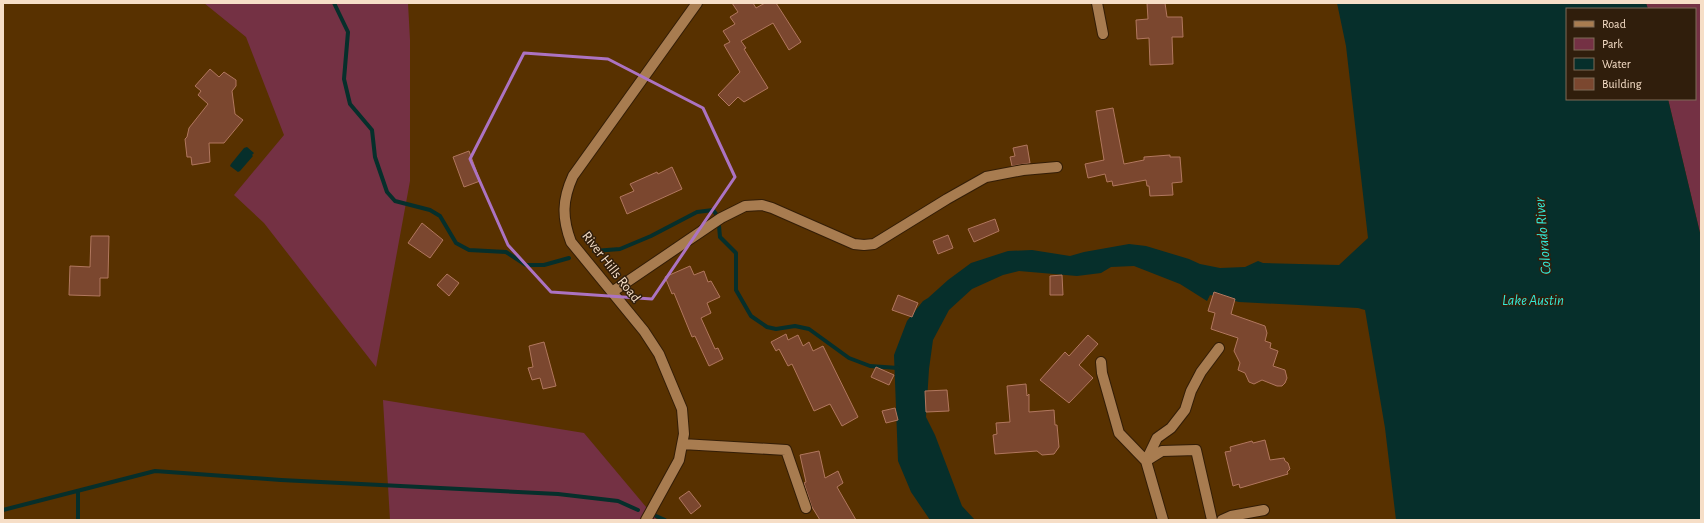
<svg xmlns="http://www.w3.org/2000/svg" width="1704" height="523" font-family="'Alegreya Sans',sans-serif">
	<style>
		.green { fill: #743144 }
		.water { fill: #062f2b }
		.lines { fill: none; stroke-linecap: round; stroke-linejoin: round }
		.stream { stroke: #062f2b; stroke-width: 4 }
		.building { fill: #7b472f; stroke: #b1775e }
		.minor-casing { stroke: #331d06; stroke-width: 12 }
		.minor { stroke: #a87c50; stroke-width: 10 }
		.marked { fill: none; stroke: #ac73c2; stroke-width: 3; stroke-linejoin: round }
		.labels { text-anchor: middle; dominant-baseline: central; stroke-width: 3; stroke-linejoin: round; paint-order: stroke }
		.street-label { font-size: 14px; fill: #f6dec7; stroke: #301e0c }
		.water-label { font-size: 15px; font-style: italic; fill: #32e9d7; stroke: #301e0c }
	</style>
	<rect width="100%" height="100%" fill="#583100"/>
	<path class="green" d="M204 3H408L410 40V181L376 367 264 223 234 195 284 135 246 37Z
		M1646 3H1701V237L1668 99H1695V9H1648Z
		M383 400 584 433 657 520H390Z"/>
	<path class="water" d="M1337 3H1646L1648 9H1567V99H1668L1701 237V520H1396L1385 428 1365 310 1358 308 1239 302 1210 295 1207 301 1180 284 1134 266 1111 267 1101 273 1077 276 1019 271 1003 275 972 289 949 310 933 340 929 369 926 417 935 435 962 506 975 520H930L911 492 898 461 894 355 907 321 923 301 928 298 948 280 971 263 1008 251 1032 250 1070 256 1084 252 1129 244 1146 246 1189 259 1200 264 1220 268 1245 267 1258 261 1263 263 1339 265 1368 238 1346 46Z
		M247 147 254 153 252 155 253 156 240 171 238 172 230 166 231 164 244 148Z"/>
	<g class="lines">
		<path class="stream" d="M334 3 348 32 344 79 350 104 372 130 375 157 387 192 395 201 430 210 440 216 456 243 469 250 506 252 526 265H544L569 258
			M719 226 720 237 736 253V290L751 316 767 327 776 329 795 326 809 329 849 358 870 366 898 368
			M594 251 620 249 651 236 697 212 713 210 716 214
			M78 491V520
			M3 510 155 471 281 480 558 494 618 501 638 510
			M656 516 665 520"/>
	</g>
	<path class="building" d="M732 3H753L756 8 765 3H776L801 42 789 50 773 23 741 41 746 48 744 49 768 88 744 102 738 97 729 106 718 95 740 72 724 45 730 42 723 31 735 24 730 17 738 12Z
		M1147 3H1165L1167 17H1182L1183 37H1172L1173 64 1150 65 1149 38 1137 39 1136 20 1148 19Z
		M210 69 219 77 224 72 236 80V86L232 91 235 114 243 120 224 143H209L210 162 192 165 191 157H187L185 139 187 137 189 128 208 104 198 95 201 91 195 86Z
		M1113 108 1124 164 1144 160V157L1170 155V157H1180L1182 182 1172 183 1173 195 1150 196 1149 186H1147L1146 180 1113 186 1112 181 1107 182 1105 174 1088 178 1085 164 1104 160 1096 111Z
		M1027 145 1030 163 1012 166 1010 157 1015 156 1013 148Z
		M469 151 480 181 464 187 453 157Z
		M672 167 682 189 627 214 620 197 634 191 630 184 657 172 658 174Z
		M995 219 999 231 974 242 968 229Z
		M422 223 443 240 430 258 408 243Z
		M948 235 953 248 938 254 933 241Z
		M91 236H109L108 278H100V296L69 295 70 266 90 267Z
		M690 266 694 275 704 271 708 282 711 281 720 297 707 303 711 313 701 318 715 349 718 348 723 359 709 366 695 336 692 337 674 293 672 294 665 277Z
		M447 274 459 283 449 296 437 285Z
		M1062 275 1063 295H1050V276Z
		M1214 292 1235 299 1231 314 1265 326 1267 333 1265 341 1271 343 1270 348 1278 351 1273 366 1285 370 1287 378 1285 383 1282 386H1277L1262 380 1254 384 1249 382 1245 373 1238 370 1240 363 1234 351 1238 338 1211 329 1215 313 1208 311Z
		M898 295 918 303 912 317 892 310Z
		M786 334 788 340 798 335 803 346 809 342 813 351 823 346 858 417 842 426 830 404 814 411 792 364 788 366 779 349 776 351 771 342Z
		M1088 335 1098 344 1079 365 1093 378 1069 403 1040 380 1065 352 1069 356Z
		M544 342 556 386 543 389 540 378 532 380 528 368 533 367 529 346Z
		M876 367 894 375 889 385 871 377Z
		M1026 384 1027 396 1029 394V412L1054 410 1055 425H1057L1059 447 1054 454 1042 455 1037 451 995 454 993 435 997 434 996 423 1010 422 1007 386Z
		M947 390 949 411 926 412 925 391Z
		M895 408 898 420 886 423 882 411Z
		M1265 440 1270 460 1284 458 1285 461 1288 463 1290 469 1287 472 1288 474 1240 488 1239 484 1233 486 1225 452 1231 451 1230 447 1252 441 1253 443Z
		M819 451 825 478 838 471 843 483 837 487 856 520H820L812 507 804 483 806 482 800 455Z
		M689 491 701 506 691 514 679 498Z"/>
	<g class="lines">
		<defs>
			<path id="minor" d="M1097 3 1103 34
				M612 292 721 218 745 206 762 205 772 208 854 244 864 245 874 244 947 199 986 177 1023 170 1057 167
				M1101 362 1102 373 1119 433 1146 461 1163 520
				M682 444 786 450 806 508
				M1146 461 1157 438 1171 428 1185 410 1191 391 1201 372 1219 348
				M1146 461 1162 451 1196 450 1212 520
				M646 520 679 460 684 434 682 409 659 354 644 331 571 242C562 218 562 200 573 176L697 3
				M1222 520 1231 516 1264 510"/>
		</defs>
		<use href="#minor" class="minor-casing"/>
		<use href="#minor" class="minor"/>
	</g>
	<path class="marked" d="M524 53 608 59 703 108 735 177 652 299 551 292 508 245 470 159Z"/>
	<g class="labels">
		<g class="street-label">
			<text transform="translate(611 267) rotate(52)">River Hills Road</text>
		</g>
		<g class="water-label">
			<text transform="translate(1543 236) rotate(-95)">Colorado River</text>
			<text x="1533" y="300">Lake Austin</text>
		</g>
	</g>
	<rect width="1704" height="523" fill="none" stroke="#f6dec7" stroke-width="8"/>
	<rect x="1566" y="8" width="130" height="92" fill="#301e0c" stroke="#7f6b57"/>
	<rect x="1574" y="21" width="20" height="6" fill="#a87c50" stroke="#7f6b57"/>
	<text x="1602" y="28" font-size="12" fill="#f6dec7">Road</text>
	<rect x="1574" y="38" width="20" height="12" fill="#743144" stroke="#7f6b57"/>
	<text x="1602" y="48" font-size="12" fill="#f6dec7">Park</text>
	<rect x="1574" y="58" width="20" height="12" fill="#062f2b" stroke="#7f6b57"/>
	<text x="1602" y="68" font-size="12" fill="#f6dec7">Water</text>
	<rect x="1574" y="78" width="20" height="12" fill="#7b472f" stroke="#7f6b57"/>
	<text x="1602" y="88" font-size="12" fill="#f6dec7">Building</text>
</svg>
